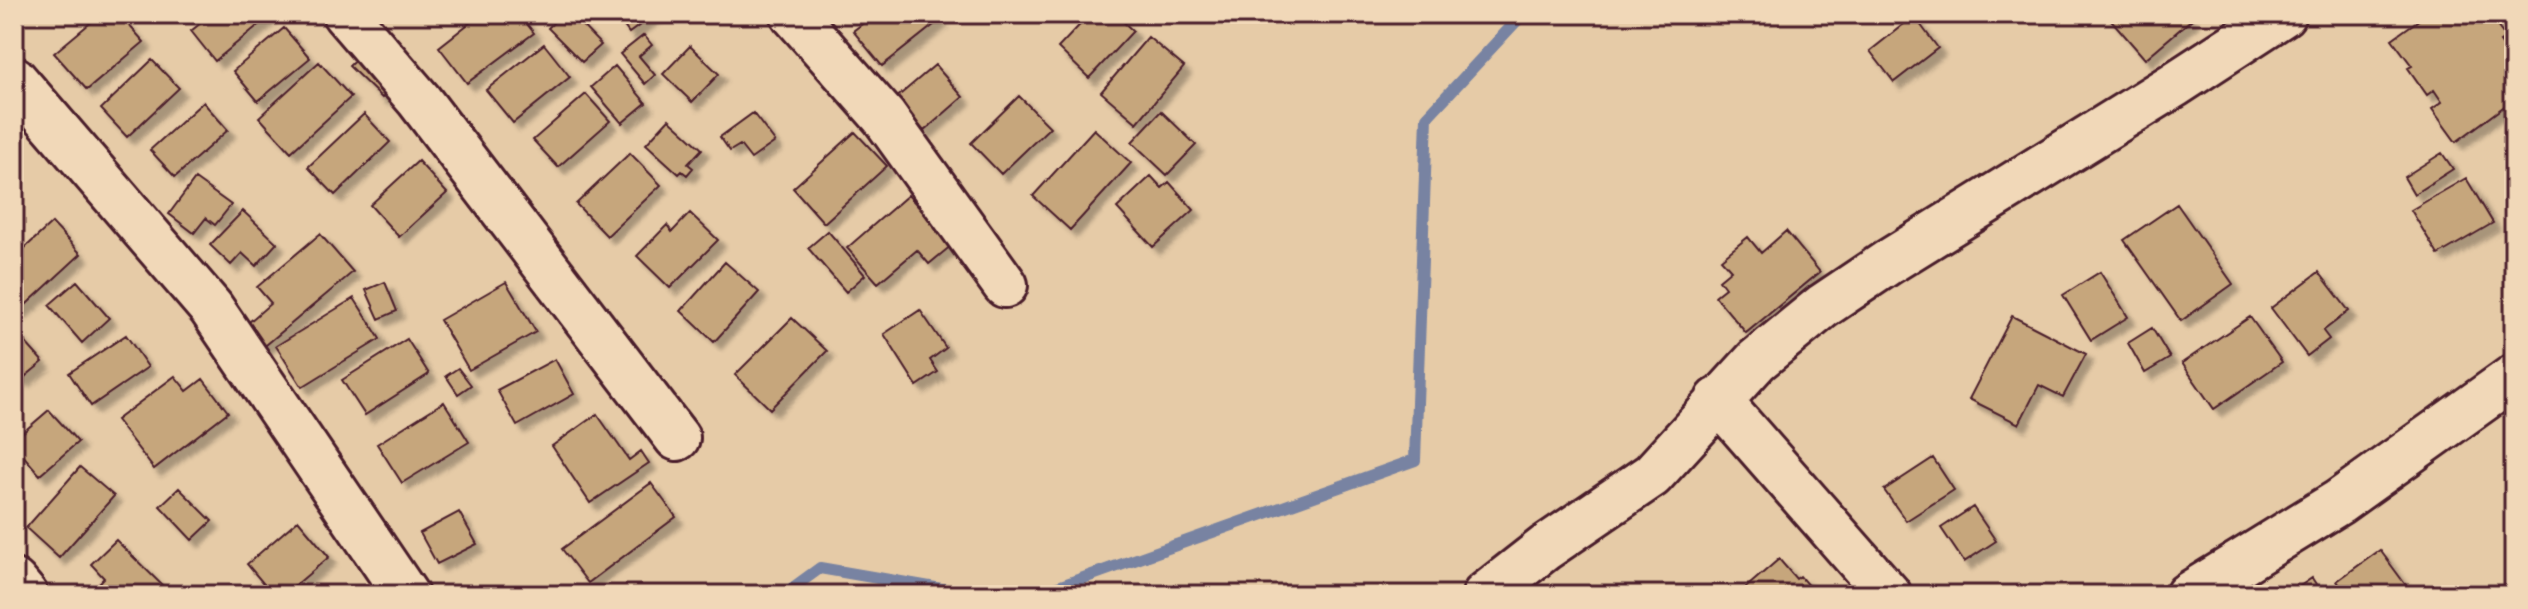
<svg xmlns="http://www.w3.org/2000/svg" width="2528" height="609" font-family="'Patrick Hand',sans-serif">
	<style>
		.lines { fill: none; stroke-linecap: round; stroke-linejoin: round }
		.stream { stroke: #7883a2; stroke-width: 12 }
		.building { fill: #c6a67c; stroke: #4a1f2b; stroke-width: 2; filter: url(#shadow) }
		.minor-casing { stroke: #4a1f2b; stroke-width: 50 }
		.minor { stroke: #f1d8b8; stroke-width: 44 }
	</style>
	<defs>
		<filter id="shadow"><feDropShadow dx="7" dy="7" stdDeviation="2" flood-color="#0004"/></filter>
	</defs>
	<rect width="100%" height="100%" fill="#e6cba7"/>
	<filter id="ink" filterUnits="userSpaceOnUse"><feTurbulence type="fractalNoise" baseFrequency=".0125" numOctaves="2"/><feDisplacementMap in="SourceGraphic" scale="16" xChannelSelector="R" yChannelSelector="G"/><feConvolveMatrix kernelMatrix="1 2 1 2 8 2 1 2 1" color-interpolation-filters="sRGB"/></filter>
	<g filter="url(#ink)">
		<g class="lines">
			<path class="stream" d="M783 595 820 568 976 595
				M1036 595 1415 460 1427 117 1523 14"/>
		</g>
		<path class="building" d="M101 14H119L144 42 87 90 54 53Z
			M212 14H265L268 17 215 61 191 31Z
			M481 14H519L534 33 467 83 439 47Z
			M562 14H571L601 45 582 62 548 28Z
			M615 14H655L629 33Z
			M875 14H935L940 20 882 66 853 31Z
			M1090 14H1115L1133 31 1089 78 1058 48Z
			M2106 14H2188L2192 19 2145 59Z
			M2427 14H2488L2506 38 2500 42 2514 61V99L2456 142 2432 109 2442 102 2434 90 2427 95 2408 68 2412 66 2392 39Z
			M1914 16 1938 48 1894 82 1870 51Z
			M284 28 310 58 258 101 233 71Z
			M644 35 652 45 639 56 655 75 645 84 620 54Z
			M1148 37 1184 67 1137 123 1101 92Z
			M544 44 570 77 513 123 486 90Z
			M690 46 719 74 692 102 663 74Z
			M365 51 397 84 382 98 349 66Z
			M152 60 179 88 127 137 101 109Z
			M319 62 351 97 291 152 259 117Z
			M935 65 963 97 924 131 895 99Z
			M615 66 646 103 622 123 591 87Z
			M586 94 610 121 558 167 533 140Z
			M1019 96 1050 127 1001 174 971 143Z
			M203 102 228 130 175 177 150 150Z
			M1161 111 1196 145 1167 175 1132 142Z
			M753 113 775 142 751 159 740 145 730 151 720 137Z
			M364 114 390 142 335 195 308 167Z
			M669 119 702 149 688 164 693 168 687 175 682 171 679 174 646 144Z
			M1094 129 1131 163 1070 230 1033 196Z
			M855 132 887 166 824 223 793 188Z
			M630 153 661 185 607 236 576 204Z
			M2442 153 2453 169 2414 194 2404 177Z
			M418 161 447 193 399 237 370 205Z
			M1151 176 1162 188 1169 182 1194 210 1153 247 1117 208Z
			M2466 178 2493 223 2438 255 2411 210Z
			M195 179 231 205 215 225 206 218 194 233 169 214Z
			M908 195 952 245 929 264 917 250 878 283 847 248Z
			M2177 204 2233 284 2181 321 2124 240Z
			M243 211 277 243 256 266 242 253 231 265 210 245Z
			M690 213 718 240 670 288 637 256 667 225 672 232Z
			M52 223 81 254 17 313 14 310V258Z
			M828 231 865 275 846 292 808 248Z
			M1786 231 1820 272 1746 333 1715 296 1725 288 1719 280 1731 270 1721 259 1748 237 1761 253Z
			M320 234 353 272 260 350 242 328 271 303 257 287Z
			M725 262 759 292 714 342 681 311Z
			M2100 272 2128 317 2091 340 2063 295Z
			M2319 272 2349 311 2323 331 2329 339 2307 356 2271 308Z
			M77 281 109 318 82 343 49 305Z
			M385 282 397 311 379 319 366 290Z
			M506 282 536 332 469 370 440 320Z
			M354 298 380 339 302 387 276 346Z
			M920 310 946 348 930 360 938 372 917 386 884 334Z
			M2012 316 2086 354 2063 397 2039 385 2019 424 1969 399Z
			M2250 317 2282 362 2214 409 2182 363Z
			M792 318 827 351 770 409 735 375Z
			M2152 328 2170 358 2145 373 2128 343Z
			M17 333 43 362 21 380 14 372V335Z
			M126 335 148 367 91 406 69 373Z
			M407 339 429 374 365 415 342 380Z
			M555 359 574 394 517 426 497 390Z
			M458 368 471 385 458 394 446 376Z
			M175 376 187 391 203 379 228 412 154 469 116 420Z
			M444 402 469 442 402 483 377 444Z
			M49 410 78 442 40 475 14 445V440Z
			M597 414 629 460 641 451 649 463 590 503 552 446Z
			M1933 458 1954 490 1906 521 1884 490Z
			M80 467 114 496 59 558 26 528Z
			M651 483 676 517 588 583 562 549Z
			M179 488 212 521 192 540 160 506Z
			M1973 507 1996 541 1964 562 1941 528Z
			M459 512 477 544 437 564 420 533Z
			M298 520 329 557 284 595H273L247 564Z
			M116 540 166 589 159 595H87L104 578 91 564Z
			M2380 550 2413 595H2347L2337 581Z
			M1779 559 1796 579 1800 576 1815 594 1746 595 1742 591Z
			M2312 578 2323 595H2287Z"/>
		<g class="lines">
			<defs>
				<path id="minor" d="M345 14 419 100 677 438
					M793 14 884 117 1005 285
					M14 79 211 308 406 595
					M1718 400 1889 595
					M14 582 25 595
					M1485 595 1545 548 1652 475 1757 360 1823 306 1887 263 2174 85 2283 14
					M2188 595 2339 502 2514 377"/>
			</defs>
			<use href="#minor" class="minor-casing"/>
			<use href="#minor" class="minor"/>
		</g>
	</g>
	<rect width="2528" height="609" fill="none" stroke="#f1d8b8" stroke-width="48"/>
	<rect x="24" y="24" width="2480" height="561" fill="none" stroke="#4a1f2b" stroke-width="3" filter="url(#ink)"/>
</svg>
